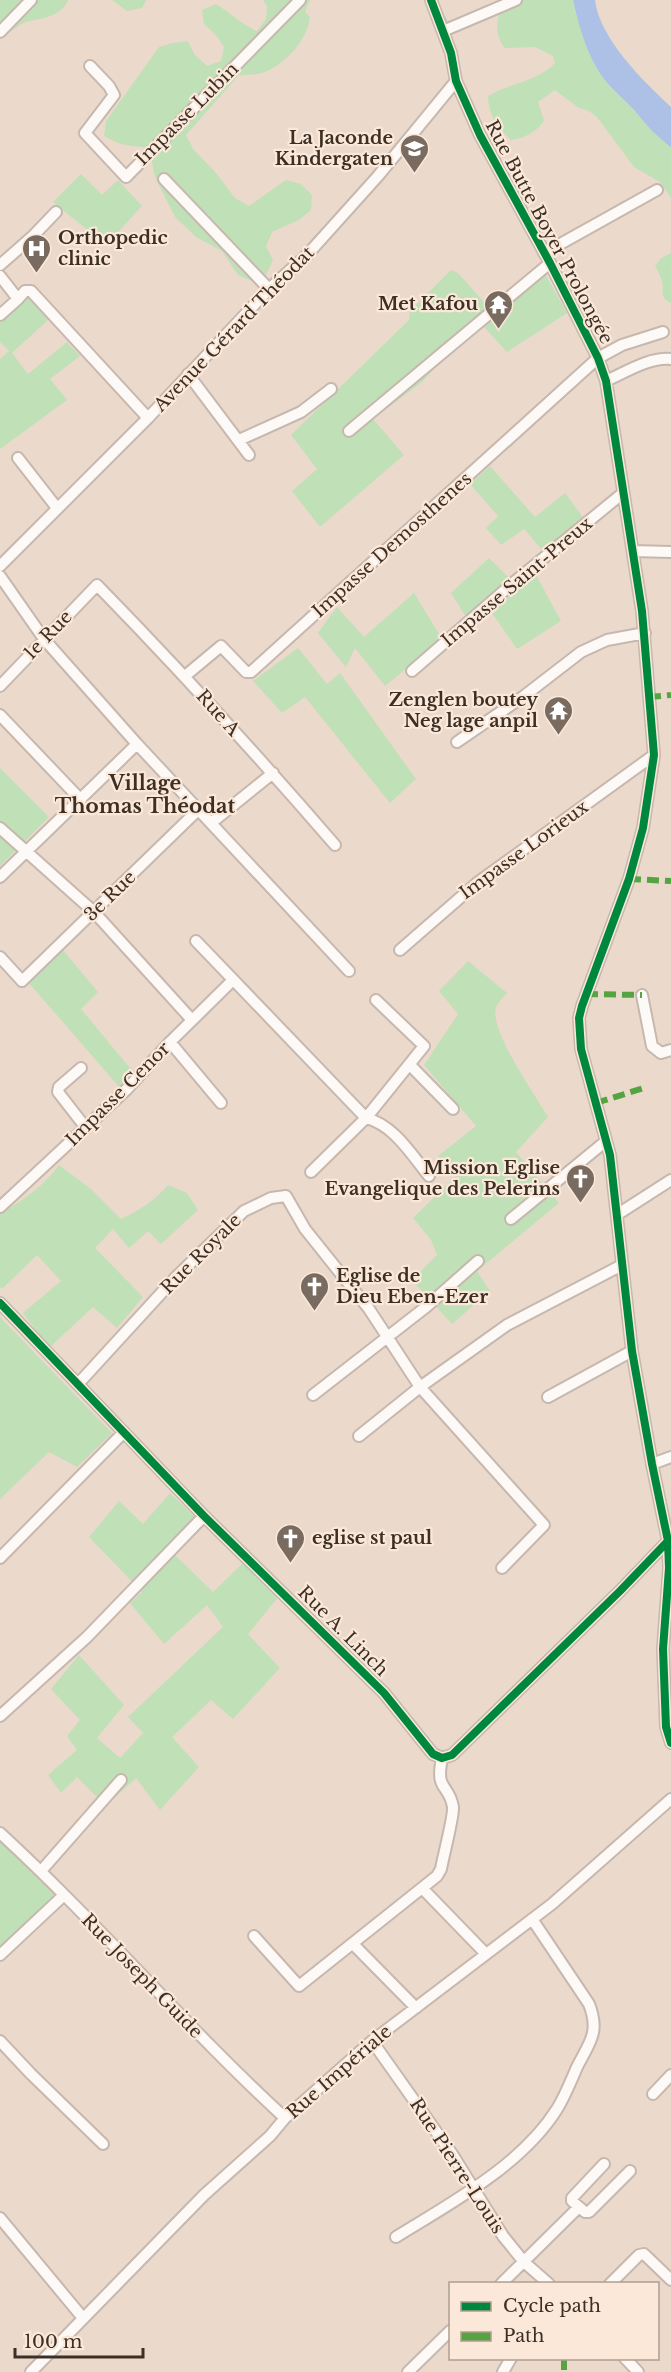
<svg xmlns="http://www.w3.org/2000/svg" width="671" height="2372" font-family="'Libre Baskerville',serif">
	<style>
		.green { fill: #c0e0b7 }
		.water { fill: #adc1e7 }
		.lines { fill: none; stroke-linecap: round; stroke-linejoin: round }
		.stream { stroke: #adc1e7; stroke-width: 2 }
		.minor-casing { stroke: #c6b8ae; stroke-width: 14 }
		.minor { stroke: #fcf9f7; stroke-width: 10 }
		.quiet { stroke: #54a442; stroke-width: 6; stroke-dasharray: 12 6; stroke-linecap: butt }
		.cycleway-casing { stroke: #fbe8d9; stroke-width: 11 }
		.cycleway { stroke: #00873e; stroke-width: 8 }
		.labels { text-anchor: middle; dominant-baseline: central; stroke-width: 4.5; stroke-linejoin: round; paint-order: stroke }
		.street-label { font-size: 18px; fill: #3c3026; stroke: #fbe8d9 }
		.poi-label { font-size: 18px; font-weight: bold; fill: #3c3026; stroke: #fbe8d9; text-anchor: end }
		.neighbourhood-label { font-size: 20px; font-weight: bold; fill: #3c3026; stroke: #fbe8d9 }
	</style>
	<rect width="100%" height="100%" fill="#ebd9cc"/>
	<path class="green" d="M0 0H68C61 17 42 18 26 22 18 25 11 33 0 36Z
		M112 0H146L142 8 127 11Z
		M263 0H310L305 12 310 17C308 39 286 63 267 71 258 75 248 75 239 75L186 135 193 149 216 173 235 198 249 206 286 180 301 184 312 195 311 210 299 220 272 232 266 246 273 260 266 275 252 281 238 275 222 251 196 237 175 217 155 177 149 147C132 147 119 145 104 136L106 121 159 47 173 43 188 41 195 55 207 66 221 61 224 47 216 35 204 24 202 10 216 4C231 13 241 24 257 31L266 19 267 6Z
		M503 0H573C580 30 588 61 609 85 617 94 627 102 635 111 648 127 654 134 671 147V198L660 182 634 167 597 117 589 111 579 108 555 90 538 102 544 121C536 132 525 138 511 140 498 128 488 114 488 96 508 84 539 81 555 63L553 56 535 47 505 48C492 32 498 18 503 0Z
		M81 174 102 195 118 180 142 206 106 245 53 202Z
		M671 253V303C657 295 665 292 662 281 661 276 657 270 655 266L661 258Z
		M451 270 458 273 489 308 544 272 567 313 507 352 475 317 445 343 450 351 422 382 373 419 404 455 320 527 292 491 317 469 291 435 409 320 410 311Z
		M29 297 48 320 12 353 28 374 67 342 80 356 50 379 67 400 0 449V359L9 351 0 342V323Z
		M490 466 535 517 565 493 585 520 544 552 524 529 501 545 486 528 498 516 470 484Z
		M489 558 511 580 466 617 451 593Z
		M533 569 561 621 517 649 490 610Z
		M414 593 442 639 385 686 355 648 346 667 318 633 337 607 364 637Z
		M298 648 327 684 340 673 416 779 390 803 305 697 282 713 253 681Z
		M0 768 49 817 0 866Z
		M62 949 98 992 81 1009 134 1073 121 1089 28 982Z
		M468 961 507 993C504 997 497 1003 496 1008 489 1030 536 1096 548 1117L516 1152 559 1203 477 1271 490 1291 452 1324 412 1280 437 1255 431 1240 413 1218 456 1176 438 1156 476 1126 424 1065 458 1014 439 991Z
		M59 1165 91 1189 121 1219C140 1210 154 1201 168 1185L187 1193 198 1210 161 1244 148 1231 129 1248 113 1229 95 1248 143 1297 117 1328 93 1307 49 1348 23 1313 61 1281 37 1255 2 1289 0 1287V1214C23 1200 43 1187 59 1165Z
		M0 1317 112 1433 77 1467 49 1452 0 1499Z
		M170 1493 204 1526 175 1555 213 1592 245 1561 279 1596 248 1634 280 1668 233 1719 211 1700 172 1737 199 1767 160 1810 136 1778 106 1806 77 1777 61 1793 48 1775 77 1750 67 1736 80 1720 51 1689 79 1655 124 1705 97 1738 120 1758 143 1733 128 1717 223 1627 207 1605 164 1644 130 1603 142 1592 89 1537 119 1501 143 1524Z
		M0 1841 55 1895 0 1949Z"/>
	<path class="water" d="M573 0H595C599 38 644 82 671 107V147C654 134 648 127 635 111 627 102 617 94 609 85 588 61 580 30 573 0Z"/>
	<g class="lines">
		<path class="stream" d="M440 10 446 21"/>
		<defs>
			<path id="minor" d="M431 0 451 53 456 81 480 135 550 263 598 358 606 381 642 611 654 755 643 828 629 879 582 1006 579 1018 581 1049 610 1155 632 1351 652 1464 668 1541 669 1568 663 1649 666 1727 671 1743
				M443 31 516 0
				M0 32 31 0
				M90 66 109 86 114 95 85 133 126 177 300 0
				M164 179 269 289
				M544 253 657 190
				M0 265 33 236 56 212
				M0 276 18 299 25 291H31L148 418
				M0 315 18 299
				M188 374 249 455
				M606 381C626 372 649 357 671 359
				M349 431 550 263
				M239 440 301 412 331 389
				M18 458 57 508
				M633 551 671 552
				M0 566 148 418 269 289 307 255 378 176 456 81
				M0 576 44 639 137 744 349 971
				M412 671 513 583 623 493
				M185 676 221 646 246 672H251L598 358 622 345 663 332
				M0 686 97 585C179 669 258 756 335 845
				M0 715 81 800
				M457 742 524 696 581 652 607 640 645 633
				M211 823 273 773
				M0 828 94 912 192 1020
				M0 877 137 744
				M196 941 366 1118 311 1172
				M400 950 477 883 654 755
				M0 957 22 981 198 810
				M642 995 652 1046 661 1053 671 1050
				M376 1000 424 1046 366 1118C394 1125 411 1154 429 1176
				M170 1042 221 1103
				M410 1065 453 1109
				M81 1068 59 1087 58 1092 86 1128
				M0 1207 127 1089 170 1042 233 980
				M618 1214 671 1180
				M511 1219 606 1141
				M0 1303 204 1516 384 1693 433 1754 442 1758 452 1755 620 1591 668 1541
				M78 1384 176 1277 244 1211 271 1198 286 1196 305 1229 369 1309 420 1387 507 1325 622 1265
				M313 1395 426 1307 478 1261
				M548 1397 632 1351
				M359 1436 420 1387 544 1525 502 1568
				M652 1464 671 1457
				M0 1558 124 1432
				M0 1716 87 1637 204 1516
				M0 1833C99 1924 186 2027 285 2118
				M41 1871 121 1780
				M422 1888 437 1876 441 1869C443 1857 454 1816 453 1807 449 1783 435 1792 442 1758
				M254 1936 299 1986 422 1888 486 1954
				M353 1944 416 2008
				M0 1955 64 1895
				M0 2041 31 2074 103 2144
				M372 2041 452 2154 503 2236 524 2262 549 2284
				M653 2094 671 2075
				M604 2164 572 2198V2201L585 2212H589L630 2171
				M0 2218 83 2318
				M396 2237C451 2203 522 2165 557 2109 565 2096 571 2081 577 2067 590 2042 600 2032 589 2004L532 1919
				M501 2284 579 2207
				M610 2284 639 2255 644 2254 671 2280
				M625 2358 638 2372
				M31 2372 204 2195 270 2136 285 2118 372 2041 552 1904 671 1799
				M408 2372 450 2331
				M503 2372 511 2358"/>
		</defs>
		<use href="#minor" class="minor-casing"/>
		<use href="#minor" class="minor"/>
		<path class="quiet" d="M649 697 671 695
			M629 879 671 881
			M586 994 642 995
			M596 1103 647 1087
			M564 2358V2372"/>
		<defs>
			<path id="cycleway" d="M431 0 451 53 456 81 480 135 550 263 598 358 606 381 642 611 654 755 643 828 629 879 582 1006 579 1018 581 1049 610 1155 632 1351 652 1464 668 1541 669 1568 663 1649 666 1727 671 1743
				M0 1303 204 1516 384 1693 433 1754 442 1758 452 1755 620 1591 668 1541"/>
		</defs>
		<use href="#cycleway" class="cycleway-casing"/>
		<use href="#cycleway" class="cycleway"/>
	</g>
	<defs>
		<symbol id="school-pin" viewBox="-11 -11 22 30"><path d="M0 17L-7.5 6A9.5 9.5 0 1 1 7.5 6Z" fill="#796b60" stroke="#fbe8d9"/><path d="M0-5L7-2L0 1L-7-2ZM-4 1L0 2.5L4 1V4Q0 6-4 4Z" fill="#fff"/></symbol>
		<symbol id="hospital-pin" viewBox="-11 -11 22 30"><path d="M0 17L-7.5 6A9.5 9.5 0 1 1 7.5 6Z" fill="#796b60" stroke="#fbe8d9"/><path d="M-5-5h3v3.5h4V-5h3V5h-3V1.5h-4V5h-3Z" fill="#fff"/></symbol>
		<symbol id="temple-pin" viewBox="-11 -11 22 30"><path d="M0 17L-7.5 6A9.5 9.5 0 1 1 7.5 6Z" fill="#796b60" stroke="#fbe8d9"/><path d="M0-6L5-2H3V0L6.5 2.5H4V6H1.5V3h-3V6H-4V2.5H-6.5L-3 0V-2H-5Z" fill="#fff"/></symbol>
		<symbol id="church-pin" viewBox="-11 -11 22 30"><path d="M0 17L-7.5 6A9.5 9.5 0 1 1 7.5 6Z" fill="#796b60" stroke="#fbe8d9"/><path d="M-1.2-6h2.4v3.5h3.3v2.4h-3.3V6h-2.4V-.1h-3.3v-2.4h3.3Z" fill="#fff"/></symbol>
	</defs>
	<g fill-rule="evenodd">
		<use href="#school-pin" x="398" y="132" width="33" height="45"/>
		<use href="#hospital-pin" x="20" y="232" width="33" height="45"/>
		<use href="#temple-pin" x="482" y="288" width="33" height="45"/>
		<use href="#temple-pin" x="542" y="694" width="33" height="45"/>
		<use href="#church-pin" x="564" y="1162" width="33" height="45"/>
		<use href="#church-pin" x="298" y="1270" width="33" height="45"/>
		<use href="#church-pin" x="274" y="1522" width="33" height="45"/>
	</g>
	<g class="labels">
		<g class="street-label">
			<text transform="translate(187 114) rotate(-45)">Impasse Lubin</text>
			<text transform="translate(549 232) rotate(62)">Rue Butte Boyer Prolongée</text>
			<text transform="translate(234 329) rotate(-46)">Avenue Gérard Théodat</text>
			<text transform="translate(392 545) rotate(-42)">Impasse Demosthenes</text>
			<text transform="translate(517 582) rotate(-40)">Impasse Saint-Preux</text>
			<text transform="translate(48 635) rotate(-46)">1e Rue</text>
			<text transform="translate(218 713) rotate(48)">Rue A</text>
			<text transform="translate(524 850) rotate(-36)">Impasse Lorieux</text>
			<text transform="translate(110 896) rotate(-44)">3e Rue</text>
			<text transform="translate(118 1094) rotate(-45)">Impasse Cenor</text>
			<text transform="translate(201 1254) rotate(-45)">Rue Royale</text>
			<text transform="translate(343 1631) rotate(45)">Rue A. Linch</text>
			<text transform="translate(142 1976) rotate(46)">Rue Joseph Guide</text>
			<text transform="translate(339 2072) rotate(-41)">Rue Impériale</text>
			<text transform="translate(457 2166) rotate(57)">Rue Pierre-Louis</text>
		</g>
		<g class="poi-label">
			<text x="393" y="138">La Jaconde<tspan x="393" dy="21">Kindergaten</tspan></text>
			<text x="58" y="238" text-anchor="start">Orthopedic<tspan x="58" dy="21">clinic</tspan></text>
			<text x="478" y="304">Met Kafou</text>
			<text x="538" y="700">Zenglen boutey<tspan x="538" dy="21">Neg lage anpil</tspan></text>
			<text x="560" y="1168">Mission Eglise<tspan x="560" dy="21">Evangelique des Pelerins</tspan></text>
			<text x="336" y="1276" text-anchor="start">Eglise de<tspan x="336" dy="21">Dieu Eben-Ezer</tspan></text>
			<text x="312" y="1538" text-anchor="start">eglise st paul</text>
		</g>
		<g class="neighbourhood-label">
			<text x="145" y="783">Village<tspan x="145" dy="23">Thomas Théodat</tspan></text>
		</g>
	</g>
	<rect x="449" y="2282" width="210" height="78" fill="#fbe8d9" stroke="#af9e91" stroke-width="1.5"/>
	<rect x="461" y="2302" width="30" height="9" fill="#00873e" stroke="#af9e91" stroke-width="1.5"/>
	<text x="503" y="2312" font-size="18" fill="#3c3026">Cycle path</text>
	<rect x="461" y="2332" width="30" height="9" fill="#54a442" stroke="#af9e91" stroke-width="1.5"/>
	<text x="503" y="2342" font-size="18" fill="#3c3026">Path</text>
	<path d="M15 2348v9h128v-9" fill="none" stroke="#3c3026" stroke-width="3"/>
	<text x="24" y="2348" font-size="18" fill="#3c3026" stroke="#fbe8d9" stroke-width="4.5" paint-order="stroke">100 m</text>
</svg>
